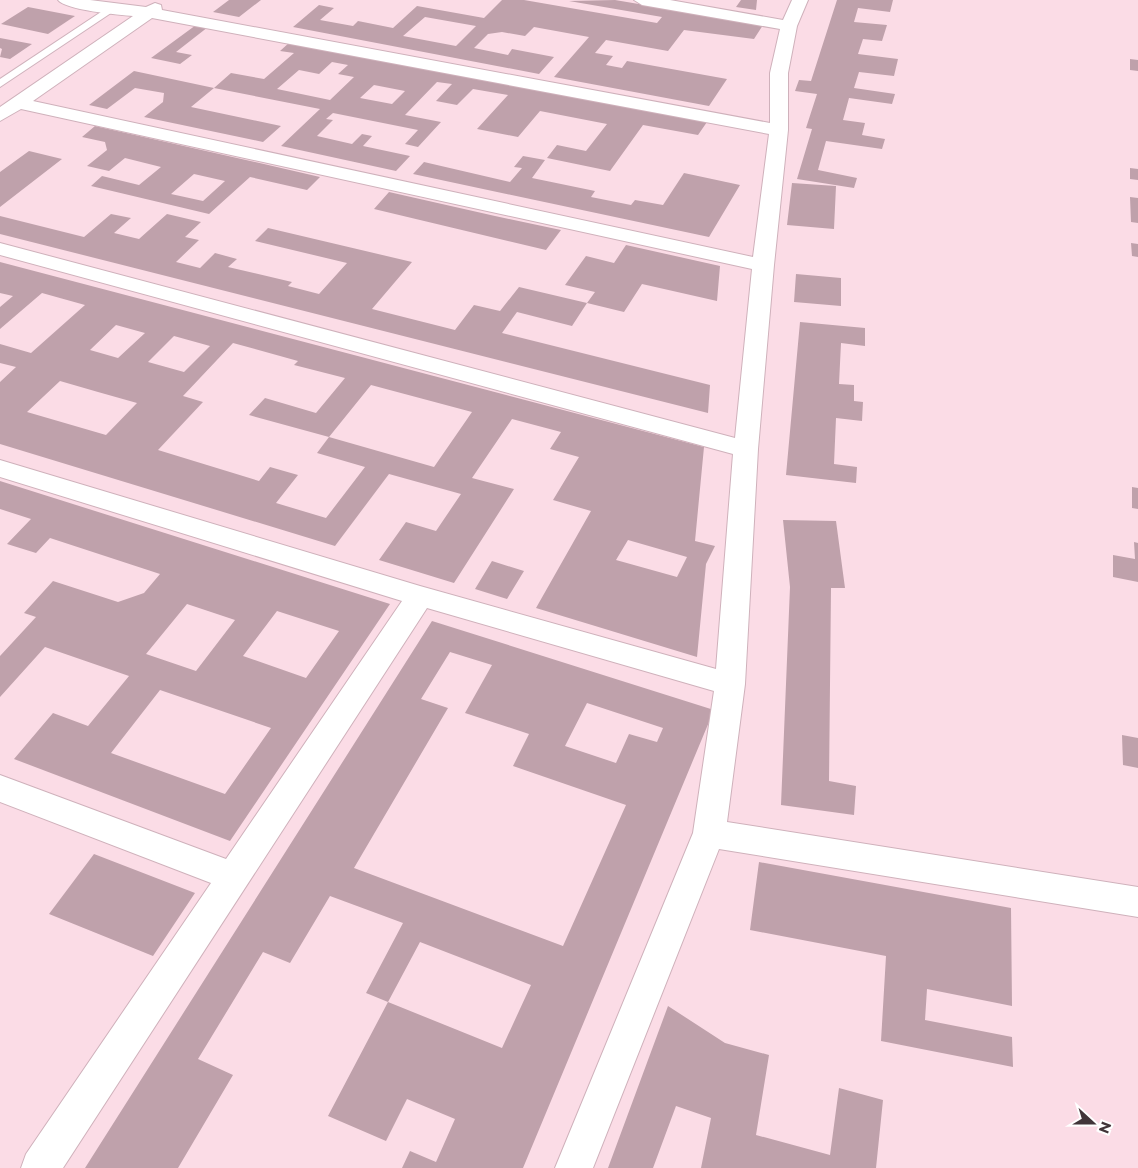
<svg xmlns="http://www.w3.org/2000/svg" width="1138" height="1168" font-family="Montserrat,sans-serif">
	<style>
		.building { fill: #bfa1ab; fill-rule: evenodd }
		.lines { fill: none; stroke-linecap: round; stroke-linejoin: round }
		.service-casing { stroke: #cfb1bb; stroke-width: 2 }
		.minor-casing { stroke: #cfb1bb; stroke-width: 2 }
		.service { fill: #fff; fill-rule: evenodd }
		.minor { fill: #fff; fill-rule: evenodd }
	</style>
	<rect width="100%" height="100%" fill="#fbdce6"/>
	<path class="building" d="M229 0H261L239 17 213 12Z
		M502 0H524L657 23 662 17 569 1 615 0 763 25 754 39 684 30 668 51 606 40 595 53 613 56 606 65 622 68 627 61 727 79 709 106 554 77 589 37 534 27 525 36 502 32 488 34 474 48 508 55 512 49 554 57 539 74 293 27 319 5 334 8 320 20 353 26 358 21 393 28 417 6 484 18ZM425 17 476 26 456 46 403 36Z
		M741 0H757L756 10 736 7Z
		M837 0H893L890 12 858 8 854 22 887 25 882 41 863 39 858 54 898 59 894 76 859 72 854 88 895 94 892 104 849 98 843 120 865 123 862 135 885 139 882 149 826 141 818 170 857 178 854 188 797 179 812 129 806 128 817 94 795 91 799 80 811 81Z
		M28 7 75 16 48 34 1 24Z
		M196 25 208 27 176 52 192 55 180 64 151 58Z
		M0 38 32 44 10 59 0 57 2 49 0 48Z
		M290 42 707 122 698 135 643 125 610 171 547 158 557 145 586 151 607 124 540 111 518 137 477 129 508 95 473 89 457 105 436 101 452 84 437 82 405 115 441 122 418 147 405 144 418 130 333 113 326 119 333 120 317 136 352 144 362 134 372 136 363 146 410 156 396 171 281 146 320 109 214 88 231 73 264 79 294 53 280 51ZM332 62 348 65 338 74 354 77 330 100 277 89 299 70 319 74ZM374 85 405 91 392 104 360 98Z
		M1130 59 1138 60V71L1130 70Z
		M134 71 214 88 191 107 281 126 263 142 144 117 163 102 164 93 135 88 107 109 89 105Z
		M95 126 264 164 320 177 307 190 250 177 209 214 91 186 102 176 139 185 161 167 125 158 109 171 87 166 107 150 105 142 82 137ZM194 174 225 181 203 201 171 194Z
		M29 151 62 159 0 207V172Z
		M523 156 545 160 532 178 595 191 591 197 631 205 635 200 663 205 684 173 740 185 709 237 413 174 424 162 510 182 522 168 514 167Z
		M1130 168 1138 169V180L1130 179Z
		M792 183 836 186 834 229 787 225Z
		M389 192 495 216 561 230 546 250 374 209Z
		M1130 197 1138 198V223L1131 222Z
		M111 214 131 218 114 233 139 239 167 214 201 222 185 237 199 240 176 262 200 268 215 253 237 259 228 267 292 282 288 286 319 294 347 263 255 241 268 228 412 262 372 309 455 330 474 305 500 311 519 287 587 303 572 326 517 312 502 333 710 385 708 413 0 234V216L84 237Z
		M1131 243 1138 244V257L1132 256Z
		M626 245 720 266 717 301 642 284 624 312 587 303 595 292 565 285 586 256 614 263Z
		M0 262 704 447 695 541 715 546 706 564 697 657 536 608 591 511 553 500 579 457 550 449 561 432 512 419 472 478 514 489 454 583 379 560 406 522 436 531 461 494 389 474 335 546 0 444V382L16 367 0 363V344L31 353 85 305 42 293 0 329V307L13 296 0 293ZM116 325 145 333 118 358 90 350ZM174 336 210 346 184 372 148 362ZM233 343 298 361 294 365 345 378 316 413 265 398 249 415 329 437 371 385 472 412 434 467 329 437 317 453 365 467 326 518 276 503 298 475 270 467 259 481 158 450 203 402 183 396ZM60 381 98 392 137 403 106 435 27 412ZM628 540 687 557 677 577 616 560Z
		M796 274 841 278V306L794 302Z
		M800 322 865 328V346L841 343 839 384 854 385V401L863 402 862 421 836 418 834 464 857 467 856 483 786 475Z
		M0 481 390 604 230 841 14 759 53 713 88 726 129 676 45 647 0 697V656L36 617 24 613 53 581 118 602 144 593 160 574 50 538 36 553 7 544 31 519 0 509ZM187 604 235 620 196 671 146 654ZM277 611 339 631 306 678 243 656ZM160 690 271 728 225 794 111 753Z
		M1132 487 1138 488V509L1132 508Z
		M783 520 836 521 845 588H831L829 781 856 786 854 815 781 805 790 587Z
		M1134 542 1138 543V582L1113 577V555L1135 559Z
		M492 561 524 571 507 599 475 589Z
		M432 621 714 710 523 1168H402L410 1151 436 1162 455 1119 407 1099 386 1141 328 1116 388 1002 502 1048 531 985 420 942 388 1002 366 993 403 923 330 896 290 963 263 952 198 1059 233 1075 178 1168H85ZM450 652 492 665 465 713 529 734 513 766 626 805 563 946 354 868 448 708 421 699ZM587 703 663 728 657 742 629 734 616 763 565 746Z
		M1122 735 1138 738V768L1123 765Z
		M94 854 195 893 153 956 49 914Z
		M759 862 1011 908 1012 1006 927 989 925 1020 1012 1037 1013 1067 881 1041 886 956 750 930Z
		M668 1006 725 1043 769 1055 756 1135 830 1155 839 1088 883 1100 876 1168H701L711 1118 676 1106 653 1168H608Z"/>
	<g class="lines">
		<defs>
			<path id="service" d="M110 6 115 9 114 11 0 87V79Z"/>
			<path id="minor" d="M58 0H90L146 7 155 3 161 5 162 10 770 123V73L780 29 642 5 634 0H670L783 20 792 0H808L797 26 788 73V130L774 265 758 449 745 684 727 822 1138 887V917L719 849 593 1168H555L693 833 714 691 427 608 63 1168H21L26 1154 211 883 0 802V775L226 859 402 601 0 477V460L420 586 716 669 733 454 0 255V243L735 438 752 269 21 109 0 121V107L133 16C119 15 65 10 58 0ZM152 18 769 134 753 257 33 101Z"/>
		</defs>
		<use href="#service" class="service-casing"/>
		<use href="#minor" class="minor-casing"/>
		<use href="#service" class="service"/>
		<use href="#minor" class="minor"/>
	</g>
	<g transform="translate(1093 1123) rotate(111)" stroke="#ffffff" stroke-width="4" paint-order="stroke">
	<path d="M0-4L9 19L0 12L-9 19Z" fill="#413539"/>
	<text y="-8" font-size="14" font-weight="bold" text-anchor="middle" fill="#413539">N</text>
	</g>
</svg>
